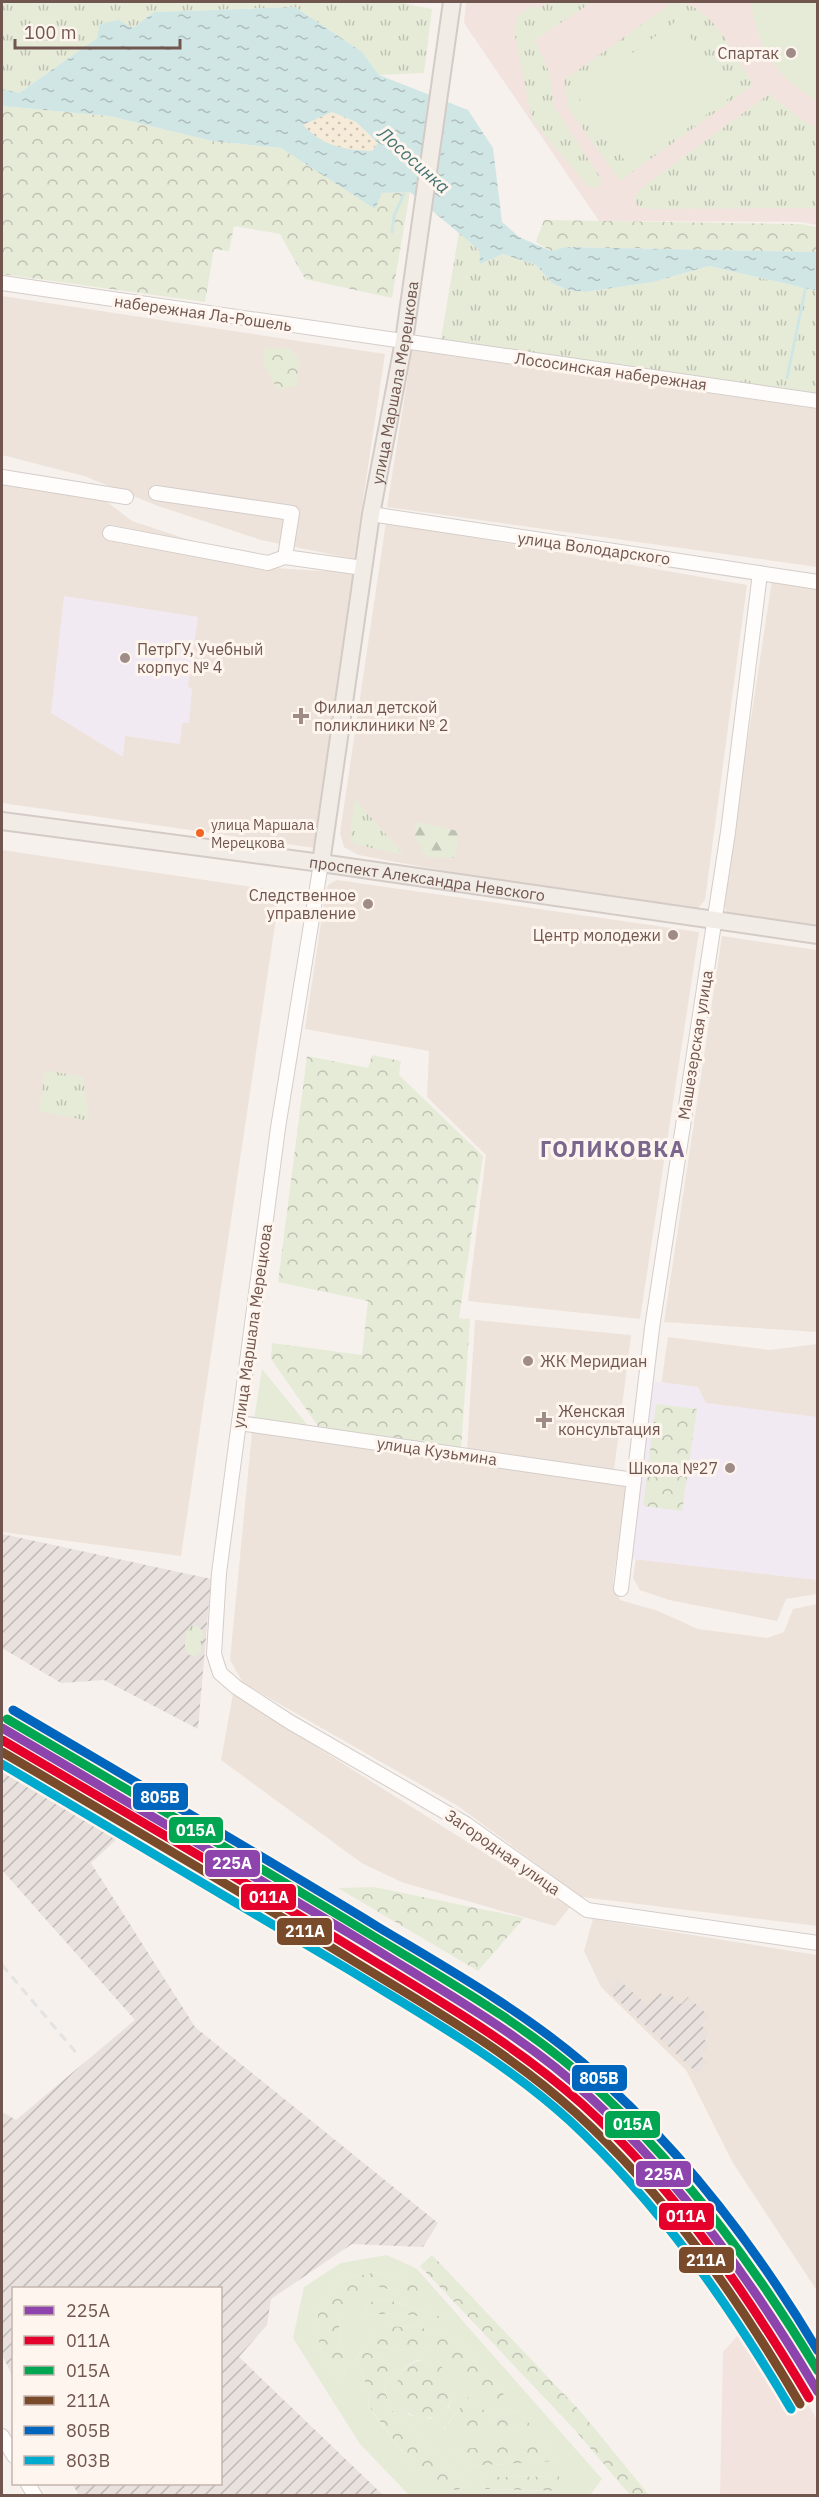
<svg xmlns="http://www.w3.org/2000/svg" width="819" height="2497" font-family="'IBM Plex Sans',sans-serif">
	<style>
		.residential { fill: #eee3da }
		.commercial { fill: #f3e3de }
		.industrial { fill: url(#industrial-furrows) }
		.education { fill: #f2eaf2 }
		.grass { fill: url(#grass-tufts) }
		.forest { fill: url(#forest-firs) }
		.sand { fill: url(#sand-dots) }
		.park { fill: url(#park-crowns) }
		.pitch { fill: #e6ebd8; fill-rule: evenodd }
		.water { fill: url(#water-ripples); fill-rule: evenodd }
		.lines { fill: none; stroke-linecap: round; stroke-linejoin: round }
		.stream { stroke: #d0e6e5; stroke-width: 3 }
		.minor-casing { stroke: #d4cdc9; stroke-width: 16 }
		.major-casing { stroke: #d4cbc7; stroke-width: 20 }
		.minor { stroke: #fefdfc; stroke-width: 14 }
		.major { stroke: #f1ece6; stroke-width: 16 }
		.rail { stroke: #e4e3e4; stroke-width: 3; stroke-dasharray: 9 6; stroke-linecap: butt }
		.rail-1-casing { stroke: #fdf5ee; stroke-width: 14 }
		.rail-2-casing { stroke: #fdf5ee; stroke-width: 14 }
		.rail-3-casing { stroke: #fdf5ee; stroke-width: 14 }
		.rail-4-casing { stroke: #fdf5ee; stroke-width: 14 }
		.rail-5-casing { stroke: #fdf5ee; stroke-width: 14 }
		.rail-6-casing { stroke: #fdf5ee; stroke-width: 14 }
		.rail-1 { stroke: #8e44ad; stroke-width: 9 }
		.rail-2 { stroke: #e4002b; stroke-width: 9 }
		.rail-3 { stroke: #00a651; stroke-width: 9 }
		.rail-4 { stroke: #7a4b2a; stroke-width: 9 }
		.rail-5 { stroke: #0065bd; stroke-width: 9 }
		.rail-6 { stroke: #00a9ce; stroke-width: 9 }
		.poi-dot { fill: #a08c86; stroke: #fdf5ee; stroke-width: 2 }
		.bus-dot { fill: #f26522; stroke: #fdf5ee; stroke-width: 2 }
		.labels { text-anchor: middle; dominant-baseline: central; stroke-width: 6; stroke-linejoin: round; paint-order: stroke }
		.bus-label { font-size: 14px; fill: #71564f; stroke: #fdf5ee; text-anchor: start }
		.poi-label { font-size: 16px; fill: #71564f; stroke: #fdf5ee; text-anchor: end }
		.street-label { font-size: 16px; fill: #71564f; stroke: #fdf5ee }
		.water-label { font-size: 18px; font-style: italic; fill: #447375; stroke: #fdf5ee }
		.district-label { font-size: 22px; font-weight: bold; letter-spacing: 1.5px; fill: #7b668d; stroke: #fdf5ee }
		.line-badge { stroke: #fdf5ee; stroke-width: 2 }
		.badge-label { font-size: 16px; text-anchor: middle; font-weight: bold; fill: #fff }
	</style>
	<defs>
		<pattern id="industrial-furrows" width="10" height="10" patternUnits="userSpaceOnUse" patternTransform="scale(1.5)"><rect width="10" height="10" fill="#e8e1dd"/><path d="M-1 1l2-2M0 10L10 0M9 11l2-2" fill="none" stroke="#c0b9b6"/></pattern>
		<pattern id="grass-tufts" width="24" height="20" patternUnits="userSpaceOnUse" patternTransform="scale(1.5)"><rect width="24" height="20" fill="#e6ebd8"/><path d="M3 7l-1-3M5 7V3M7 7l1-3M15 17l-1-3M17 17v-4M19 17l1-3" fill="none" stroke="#bfc1b2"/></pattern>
		<pattern id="forest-firs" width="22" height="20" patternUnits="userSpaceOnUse" patternTransform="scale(1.5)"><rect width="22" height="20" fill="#e6ebd8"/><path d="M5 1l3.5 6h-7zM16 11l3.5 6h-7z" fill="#bfc1b2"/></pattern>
		<pattern id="sand-dots" width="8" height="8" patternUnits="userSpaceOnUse" patternTransform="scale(1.5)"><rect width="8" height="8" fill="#f6ead8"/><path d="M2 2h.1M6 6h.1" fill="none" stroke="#ccc0b2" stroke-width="1.8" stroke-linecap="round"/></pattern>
		<pattern id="park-crowns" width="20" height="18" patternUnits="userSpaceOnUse" patternTransform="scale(1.5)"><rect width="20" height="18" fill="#e6ebd8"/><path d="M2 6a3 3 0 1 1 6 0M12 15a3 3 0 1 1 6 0" fill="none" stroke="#bfc1b2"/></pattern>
		<pattern id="water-ripples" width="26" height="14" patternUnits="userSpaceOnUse" patternTransform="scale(1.5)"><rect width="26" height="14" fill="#d0e6e5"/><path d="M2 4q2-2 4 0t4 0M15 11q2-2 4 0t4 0" fill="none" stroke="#adbdbc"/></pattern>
	</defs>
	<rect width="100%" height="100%" fill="#f6f1ec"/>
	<path class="residential" d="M2 296 385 354 354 559 261 540 158 506 84 476 2 455Z
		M412 350 817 409V567L387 507Z
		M2 482 54 489 107 502 132 521 274 568 354 573 315 848 2 803Z
		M386 522 747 585 705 900 697 909 468 875 358 855 344 847 340 833Z
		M772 580 817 588V927L728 916 723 903Z
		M2 850 280 891 181 1556 2 1532Z
		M337 880 699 932 640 1319 468 1301 486 1155 427 1097 429 1051 305 1029 326 889 329 884Z
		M722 936 817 950V1332L664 1322Z
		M475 1320 631 1335 614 1470 467 1450Z
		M668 1337 770 1350 817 1344V1594L786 1599 777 1621 669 1600 640 1590 633 1578Z
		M252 1432 627 1486 613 1582 620 1600 658 1611 698 1629 767 1638 784 1632 793 1609 817 1604V1926L582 1897 458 1806 243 1683 230 1660Z
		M233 1694 570 1907 555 1926 404 1883 363 1864 221 1760Z
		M593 1919 817 1955V2291L733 2163 686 2070 601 1987 584 1951Z"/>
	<path class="commercial" d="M466 2H817V225L801 222 599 221 464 23Z
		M750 2322 768 2335 817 2420V2495H720L723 2352Z"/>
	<path class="industrial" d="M2 1534 211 1579 198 1729 104 1680 61 1683 2 1648Z
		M2 1771 120 1836 91 1863 195 2027 438 2223 423 2247 352 2244 271 2299 267 2325 239 2357 383 2495H79L72 2484H220V2288H14L13 2377 2 2355V2112L16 2120 135 2020 2 1870Z
		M618 1979 647 2005 659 1992 666 1998 670 1994 681 2004 688 1997 709 2016 701 2025 709 2033 704 2039 710 2045 701 2056 708 2063 698 2074 608 1991Z"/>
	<path class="education" d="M64 596 198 617 188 687 192 688 189 723H182L180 744 125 736 123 757 51 713Z
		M652 1381 698 1387 706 1403 817 1417V1580L632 1559Z"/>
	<path class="grass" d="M2 2H398L432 9 424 73 379 75 362 52 295 7 154 12 133 28 97 38 19 93 2 89Z
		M549 2H592L535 40 550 74 554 107 600 177 602 181 599 188 588 186 532 120 514 31 517 17 530 6 539 8Z
		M673 2C710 1 731 50 749 77L752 86 620 181 568 108 564 80Z
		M769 94 804 121 817 127V208L648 209 637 206 634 197 640 189Z
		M459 232 479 250 480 264 503 254 536 265 552 283 568 290 585 292 653 282 709 266 817 291V396L441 339Z
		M355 799 404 855 354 844 350 837Z
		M45 1070 83 1077 89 1121 39 1111Z
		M190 1626H198L203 1632 201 1652 196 1657 189 1655C182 1647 185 1635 190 1626Z"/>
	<path class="forest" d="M417 822 458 831 456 858 426 857 414 834Z"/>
	<path class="sand" d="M332 112 356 122 378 143 372 151C342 150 324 147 302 125Z"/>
	<path class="park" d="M2 106 109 116 212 141 281 148 374 208 382 193 410 192 392 298 305 279 280 234 234 226 229 251 214 249 205 302 2 274Z
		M544 220 801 224 817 227V252L566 247 551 251 536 242Z
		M265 347 291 349 300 362 297 385 278 390 263 364Z
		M372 1055 401 1061 399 1075 483 1156 459 1318 470 1319 461 1449 320 1429 271 1359 272 1343 362 1355 368 1301 278 1282 307 1056 368 1068Z
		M656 1404 697 1409 682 1511 643 1506Z
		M374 1887 524 1918 478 1971 338 1888Z
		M432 2255 581 2412 649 2495H630L574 2429 420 2266Z
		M377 2272 413 2283 419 2287 420 2292 397 2291 372 2286 338 2317 345 2373 341 2377C320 2366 311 2326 321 2305 325 2296 335 2287 341 2279Z
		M377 2299 389 2300 445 2318 438 2320 397 2313 368 2315 365 2305Z
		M381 2326 420 2327 454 2338 504 2394 498 2402 429 2347 397 2350 379 2346 372 2337Z
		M363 2351 380 2357 389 2367 384 2389 391 2409 465 2484 456 2492 415 2469 368 2405 369 2391 355 2358Z
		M396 2389a29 29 0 1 1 58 0a29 29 0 1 1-58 0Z
		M468 2397 494 2418 517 2411 535 2428 443 2431Z
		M545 2445 561 2461 469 2466 451 2448Z
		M559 2476V2491L485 2489 481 2477Z"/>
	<path class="pitch" d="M751 2H817V101C775 75 758 51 751 2Z
		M678 20 732 96 631 169 576 94Z
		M262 1369 310 1428 254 1420Z
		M387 2255 417 2269 602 2479 590 2495H409L360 2444 293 2338 304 2287 341 2263ZM377 2272 413 2283 420 2291H397L372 2286 350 2296 338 2317 345 2373 341 2377C320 2366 311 2326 321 2305 325 2296 335 2287 341 2279ZM377 2299 390 2300 445 2318 438 2320 397 2313 368 2315 365 2305ZM382 2326 420 2327 454 2338 504 2394 497 2401 452 2362 429 2347 397 2350 379 2346 372 2337ZM362 2351 380 2357 389 2367 384 2388 391 2409 465 2484 457 2491 415 2469 368 2406 369 2391 355 2358ZM417 2360C443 2357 462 2383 449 2407L430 2419 409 2415 397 2395C394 2380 402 2365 417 2360ZM468 2397 494 2418 517 2411 534 2428 443 2430ZM545 2445 560 2461 469 2466 452 2449ZM559 2476 558 2491 485 2489 481 2477Z"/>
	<path class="water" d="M295 7 362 52 379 75 468 110 493 148 502 222 519 237 544 248 551 251 566 247 816 252 817 291 709 266 653 282 585 292 568 290 552 283 536 265 503 254 480 264 479 250 410 192 382 193 375 209 281 148 212 141 109 116 2 106V89L19 93 97 38 100 24 118 20 133 28 154 12ZM332 112 356 122 378 143 372 151C344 150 323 146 303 125Z"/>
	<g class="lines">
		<path class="stream" d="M392 232 394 216 404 194
			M787 378 806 286"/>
		<defs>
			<path id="minor" d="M2 283 818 401
				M2 477 126 497
				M156 493 292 513 285 557
				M371 514 818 582
				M110 533 268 563 285 557 363 568
				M321 863 278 1128 219 1573 214 1654 220 1673 236 1687 290 1722 466 1824 587 1910 818 1943
				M239 1423 634 1480
				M621 1589 652 1328 728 832 760 573
				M2 2436 14 2456
				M28 2484 35 2496"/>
			<g id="major">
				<path id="s1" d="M2 821 321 863 818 935"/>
				<path id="s2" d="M321 863 371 514 404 341 452 2"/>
			</g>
		</defs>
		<use href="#minor" class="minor-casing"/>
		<use href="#major" class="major-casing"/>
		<use href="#minor" class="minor"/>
		<use href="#major" class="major"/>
		<path class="rail" d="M2 1965 79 2056"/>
		<defs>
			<path id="rail-1" d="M2 1728C124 1800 246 1871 367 1944 444 1992 526 2037 592 2099 683 2184 755 2286 818 2392"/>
			<path id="rail-2" d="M2 1740C121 1810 241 1879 359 1952 436 1999 515 2044 582 2104 675 2188 746 2292 809 2398"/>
			<path id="rail-3" d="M7 1719C129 1791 252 1862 373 1936 451 1983 533 2029 600 2092 686 2173 757 2269 818 2371"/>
			<path id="rail-4" d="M2 1752C120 1821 238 1890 355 1962 431 2008 510 2053 576 2113 667 2196 738 2298 800 2404"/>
			<path id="rail-5" d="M13 1710C135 1782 257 1853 378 1927 448 1969 521 2010 583 2063 677 2144 755 2245 818 2351"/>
			<path id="rail-6" d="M2 1764C118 1833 235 1901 351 1971 426 2017 504 2061 570 2121 659 2204 729 2304 791 2409"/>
		</defs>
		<use href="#rail-1" class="rail-1-casing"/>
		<use href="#rail-2" class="rail-2-casing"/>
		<use href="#rail-3" class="rail-3-casing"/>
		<use href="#rail-4" class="rail-4-casing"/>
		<use href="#rail-5" class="rail-5-casing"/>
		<use href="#rail-6" class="rail-6-casing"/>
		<use href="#rail-1" class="rail-1"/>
		<use href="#rail-2" class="rail-2"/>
		<use href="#rail-3" class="rail-3"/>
		<use href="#rail-4" class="rail-4"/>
		<use href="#rail-5" class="rail-5"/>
		<use href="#rail-6" class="rail-6"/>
	</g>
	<g class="poi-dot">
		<circle cx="791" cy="53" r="6"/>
		<circle cx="125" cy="658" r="6"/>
		<path d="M298 707h6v6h6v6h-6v6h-6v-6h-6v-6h6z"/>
		<circle cx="368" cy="904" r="6"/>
		<circle cx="673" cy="935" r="6"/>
		<circle cx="528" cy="1361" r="6"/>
		<path d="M541 1411h6v6h6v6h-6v6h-6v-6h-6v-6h6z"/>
		<circle cx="730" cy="1468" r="6"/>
	</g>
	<circle class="bus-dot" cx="200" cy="833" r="5"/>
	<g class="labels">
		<g class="bus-label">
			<text x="211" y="825">улица Маршала<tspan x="211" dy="18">Мерецкова</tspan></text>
		</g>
		<g class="poi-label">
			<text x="779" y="53">Спартак</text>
			<text x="137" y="649" text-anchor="start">ПетрГУ, Учебный<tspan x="137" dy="18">корпус № 4</tspan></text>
			<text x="314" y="707" text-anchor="start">Филиал детской<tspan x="314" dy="18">поликлиники № 2</tspan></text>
			<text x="356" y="895">Следственное<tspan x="356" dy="18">управление</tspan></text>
			<text x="661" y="935">Центр молодежи</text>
			<text x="540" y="1361" text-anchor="start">ЖК Меридиан</text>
			<text x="558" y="1411" text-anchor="start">Женская<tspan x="558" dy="18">консультация</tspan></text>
			<text x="718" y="1468">Школа №27</text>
		</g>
		<g class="street-label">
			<text transform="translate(203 313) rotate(8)">набережная Ла-Рошель</text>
			<text transform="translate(611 371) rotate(8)">Лососинская набережная</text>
			<text stroke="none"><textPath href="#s2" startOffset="486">улица Маршала Мерецкова</textPath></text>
			<text transform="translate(594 548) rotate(8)">улица Володарского</text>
			<text stroke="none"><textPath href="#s1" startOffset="429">проспект Александра Невского</textPath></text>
			<text transform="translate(695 1045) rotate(-81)">Машезерская улица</text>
			<text transform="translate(252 1326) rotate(-82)">улица Маршала Мерецкова</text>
			<text transform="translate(437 1451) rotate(8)">улица Кузьмина</text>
			<text transform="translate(503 1852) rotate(35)">Загородная улица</text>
		</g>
		<g class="water-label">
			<text transform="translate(414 160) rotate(42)">Лососинка</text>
		</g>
		<g class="district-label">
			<text x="613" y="1148">ГОЛИКОВКА</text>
		</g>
	</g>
	<g class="line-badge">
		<rect x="132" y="1782" width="57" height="29" rx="6" fill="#0065bd"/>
		<rect x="168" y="1816" width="56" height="28" rx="6" fill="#00a651"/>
		<rect x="204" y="1849" width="57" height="29" rx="6" fill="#8e44ad"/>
		<rect x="240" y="1883" width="57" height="28" rx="6" fill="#e4002b"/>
		<rect x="276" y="1917" width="57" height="29" rx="6" fill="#7a4b2a"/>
		<rect x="571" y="2064" width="57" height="28" rx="6" fill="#0065bd"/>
		<rect x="604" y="2110" width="57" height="29" rx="6" fill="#00a651"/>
		<rect x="635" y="2160" width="57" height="28" rx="6" fill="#8e44ad"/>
		<rect x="658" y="2202" width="57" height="29" rx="6" fill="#e4002b"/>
		<rect x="678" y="2246" width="57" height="28" rx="6" fill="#7a4b2a"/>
	</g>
	<g class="badge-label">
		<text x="160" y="1803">805В</text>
		<text x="196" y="1836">015А</text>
		<text x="232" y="1869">225А</text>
		<text x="269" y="1903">011А</text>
		<text x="305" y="1937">211А</text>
		<text x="599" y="2084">805В</text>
		<text x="633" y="2130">015А</text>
		<text x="664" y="2180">225А</text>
		<text x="686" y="2222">011А</text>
		<text x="706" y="2266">211А</text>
	</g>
	<rect width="819" height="2497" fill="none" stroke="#71564f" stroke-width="6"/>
	<rect x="12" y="2287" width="210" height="198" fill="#fdf5ee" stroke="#c5b5ae" stroke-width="1.5"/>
	<rect x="24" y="2306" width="30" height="9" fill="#8e44ad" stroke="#c5b5ae" stroke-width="1.5"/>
	<text x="66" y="2317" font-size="18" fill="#71564f">225А</text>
	<rect x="24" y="2336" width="30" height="9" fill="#e4002b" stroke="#c5b5ae" stroke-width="1.5"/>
	<text x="66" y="2347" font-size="18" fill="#71564f">011А</text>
	<rect x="24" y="2366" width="30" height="9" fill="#00a651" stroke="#c5b5ae" stroke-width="1.5"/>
	<text x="66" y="2377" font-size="18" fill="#71564f">015А</text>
	<rect x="24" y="2396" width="30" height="9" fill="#7a4b2a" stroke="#c5b5ae" stroke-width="1.5"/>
	<text x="66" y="2407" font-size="18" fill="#71564f">211А</text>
	<rect x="24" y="2426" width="30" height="9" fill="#0065bd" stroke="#c5b5ae" stroke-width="1.5"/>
	<text x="66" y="2437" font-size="18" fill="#71564f">805В</text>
	<rect x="24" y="2456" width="30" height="9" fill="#00a9ce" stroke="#c5b5ae" stroke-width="1.5"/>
	<text x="66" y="2467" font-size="18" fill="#71564f">803В</text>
	<path d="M15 39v9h165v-9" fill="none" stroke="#71564f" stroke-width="3"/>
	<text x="24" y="39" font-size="18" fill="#71564f" stroke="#fdf5ee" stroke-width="4.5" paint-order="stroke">100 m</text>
</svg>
